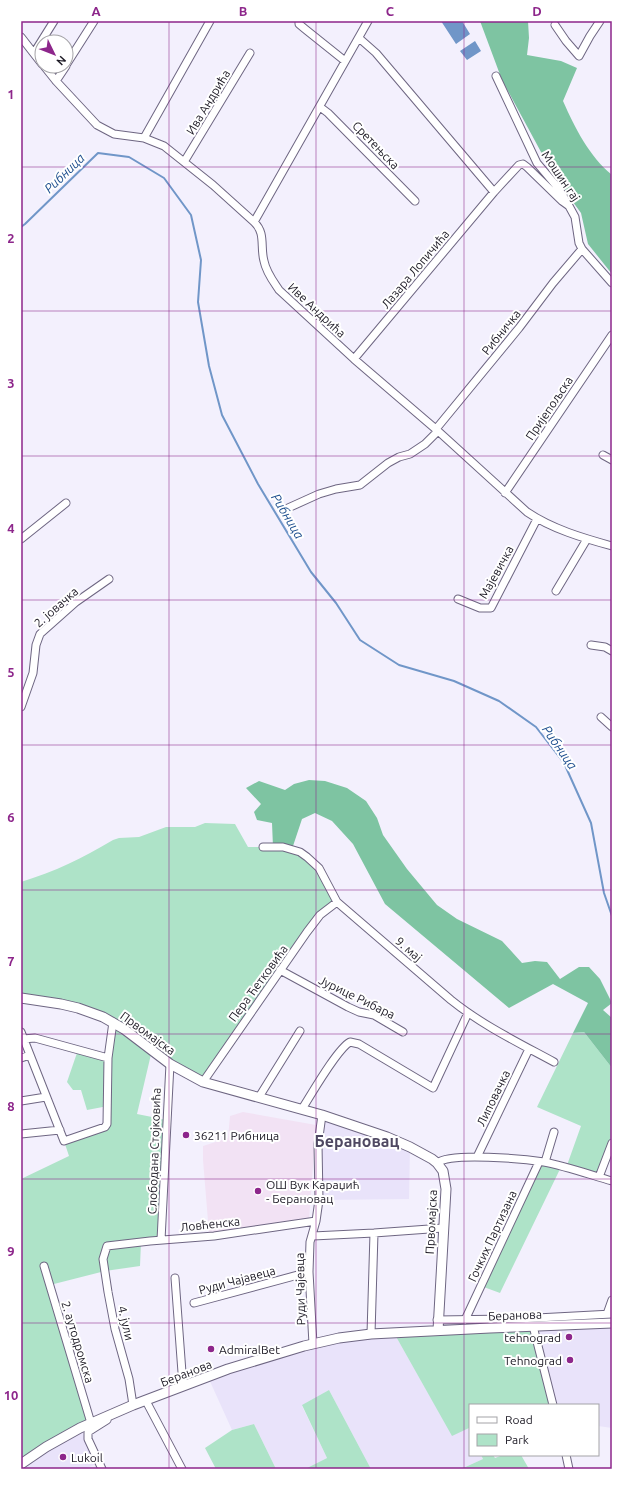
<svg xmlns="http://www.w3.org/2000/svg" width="633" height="1490" font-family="Ubuntu,sans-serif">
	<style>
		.built { fill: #e9e3fa }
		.education { fill: #f2e2f4 }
		.green { fill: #aee3c8 }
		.forest { fill: #7ec4a2 }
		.water { fill: #7096c8 }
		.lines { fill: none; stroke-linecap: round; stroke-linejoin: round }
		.stream { stroke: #7096c8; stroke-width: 2 }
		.minor-casing { stroke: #6e6682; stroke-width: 9 }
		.major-casing { stroke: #6e6682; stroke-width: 11 }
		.minor { stroke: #fff; stroke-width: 7 }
		.major { stroke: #fff; stroke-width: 9 }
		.grid { fill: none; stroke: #8d268b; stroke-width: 1; stroke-opacity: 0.55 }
		.poi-dot { fill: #8d268b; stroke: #fff; stroke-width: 1.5 }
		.labels { text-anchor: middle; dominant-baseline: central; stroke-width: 4; stroke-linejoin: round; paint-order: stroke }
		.street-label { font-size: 12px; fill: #1c1924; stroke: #fff }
		.poi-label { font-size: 12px; fill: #1c1924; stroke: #fff; text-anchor: start }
		.water-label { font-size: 13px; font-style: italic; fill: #1f508f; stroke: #fff }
		.district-label { font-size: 16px; font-weight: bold; fill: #4f4862; stroke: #fff }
		.neatline { fill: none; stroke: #8d268b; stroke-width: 1.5 }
		.grid-label { font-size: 13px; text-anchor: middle; font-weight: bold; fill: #8d268b }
	</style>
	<rect width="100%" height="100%" fill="#f3f0fd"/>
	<path class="built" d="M322 1115 410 1147 409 1199 319 1200Z
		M612 1323V1428L598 1426V1405H553L533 1326Z
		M394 1333 452 1435 469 1428 470 1455H481L483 1459 461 1469H371L329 1390 302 1406 327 1458 305 1469H276L254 1424 232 1430 208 1377 304 1345Z
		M80 1428 98 1463 85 1469H21V1464Z"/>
	<path class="education" d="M243 1112 316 1125 309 1220 209 1233 203 1160V1146L228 1138 230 1116Z"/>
	<path class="green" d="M205 823 235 824 248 847H283L313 862 337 902 326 909 203 1082 152 1050 137 1114 167 1120 161 1240 141 1242 140 1266 105 1271 50 1285 91 1423 21 1464V1179L69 1156 64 1141 104 1127 108 1106 87 1110 81 1090H73L67 1082 78 1050 108 1058 113 1022 96 1014 21 998V882C56 871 81 859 113 840L119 838 139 837 166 827H195Z
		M584 1032 612 1068V1143L599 1177 566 1168 581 1126 537 1107 573 1033Z
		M539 1162 561 1167 500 1293 481 1286Z
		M533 1326 553 1405H470V1430L469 1428 452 1436 394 1333Z
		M329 1390 371 1469H305L327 1458 302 1405Z
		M254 1424 276 1469H216L205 1448 232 1430Z
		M481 1455H493L495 1458 503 1455H521L529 1469H461L483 1459Z"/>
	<path class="forest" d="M480 21H528L529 38 527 55 561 61 577 68 563 101C575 128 589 156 612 175V274L588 244 581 213 554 176 502 80Z
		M309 780 325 781 347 788 366 801 377 818 383 835 407 869 437 905 457 919 502 941 522 963 535 961 547 962 560 979 579 967H589L600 979 612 1003 603 1010 612 1018V1068L584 1032 573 1033 588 1003 553 984 509 1008 385 904 353 844 332 821 315 813 302 819 292 849 273 847 272 823 257 820 254 812 261 804 246 788 259 781 285 790 294 784Z"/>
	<path class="water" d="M441 21H462L470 34 456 44Z
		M475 41 481 51 467 60 460 51Z"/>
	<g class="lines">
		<path class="stream" d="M21 227 25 224 98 153 129 157 164 178 191 215 201 260 198 302 209 366 222 415 258 484 311 572 336 603 360 640 399 665 454 681 499 701 536 727 564 763 591 823 604 893 612 916"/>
		<defs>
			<path id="minor" d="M299 21V24L305 29 345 61
				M555 25 566 41 579 56 590 36 600 21
				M21 37 42 64
				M359 38 376 53 494 192
				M34 53 54 21
				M66 65 94 21
				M44 66 56 81 97 125 114 134 144 138 164 146 213 185 254 222C266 233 260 247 264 261 266 272 273 281 279 290L354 359 438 431 527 512C552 529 583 538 612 546
				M496 76 537 163 559 189 569 206 575 217 579 243 582 249 612 283
				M56 81 66 66
				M320 107 328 113 415 201
				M144 138 210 21
				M184 162 250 53
				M254 222 368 21
				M354 359 494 192 519 165 523 164 527 167 562 201 569 206
				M436 429 519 328 553 283 582 249
				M603 455 612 460
				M505 493 612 335
				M288 508 319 494 336 489 360 485 388 463 399 457 410 454 425 444 438 431
				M21 539 66 503
				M556 591 587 539
				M458 599 480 608H491L537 519
				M591 645 605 647 612 651
				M21 707 33 673 36 645 40 634 76 602 109 579
				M601 717 612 727
				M263 847H283L300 852 307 857 319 868 337 902 451 1000C482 1025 519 1043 554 1062
				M280 970 348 1007 359 1012 374 1015 403 1032
				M21 1032 64 1141 105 1127 107 1124 108 1058 113 1022
				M23 1039 35 1038 108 1058
				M21 1058 30 1055
				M203 1082 307 932 320 915 337 902
				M259 1097 300 1031
				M21 1101 46 1097
				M302 1109C311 1095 337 1049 350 1042L359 1044 433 1088 468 1013
				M21 1134 60 1130
				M477 1157 529 1049
				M545 1162 554 1132
				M437 1163C451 1152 524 1159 544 1162 565 1166 591 1175 612 1181
				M599 1177 612 1143
				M313 1236 374 1233 443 1228
				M161 1240 170 1064
				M44 1266 91 1423
				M175 1278 183 1386
				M194 1303 309 1272
				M607 1314 612 1300
				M437 1320 518 1319 612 1314
				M465 1320 539 1162
				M533 1326 553 1405
				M371 1334 374 1233
				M313 1344 309 1272 310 1242 316 1221 319 1200 318 1144 322 1115
				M146 1401 182 1469
				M133 1405 129 1379 115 1329 108 1292 103 1259 107 1246 150 1241 214 1236 316 1221
				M566 1455 569 1469
				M102 1469 88 1439V1432L107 1420"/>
			<path id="major" d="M21 998 61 1004 78 1008 103 1017 124 1029 170 1064 203 1082 322 1115 387 1137 410 1147 432 1159 437 1163 443 1171 446 1189 438 1330
				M21 1464 46 1447 80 1428 133 1405 228 1369 304 1346 339 1338 371 1334 490 1328 612 1323"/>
		</defs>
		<use href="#minor" class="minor-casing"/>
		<use href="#major" class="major-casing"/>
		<use href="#minor" class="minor"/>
		<use href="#major" class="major"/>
	</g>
	<path class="grid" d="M169 21V1469M316 21V1469M464 21V1469M21 167H612M21 311H612M21 456H612M21 600H612M21 745H612M21 890H612M21 1034H612M21 1179H612M21 1323H612"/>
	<g class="poi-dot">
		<circle cx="186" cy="1135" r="4"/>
		<circle cx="258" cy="1191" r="4"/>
		<circle cx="569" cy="1337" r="4"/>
		<circle cx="211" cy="1349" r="4"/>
		<circle cx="570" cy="1360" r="4"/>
		<circle cx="63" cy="1457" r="4"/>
	</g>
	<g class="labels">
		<g class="street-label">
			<text transform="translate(208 102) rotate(-59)">Ива Андрића</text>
			<text transform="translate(376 145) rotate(46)">Сретењска</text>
			<text transform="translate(561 176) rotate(56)">Мошин гај</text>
			<text transform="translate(415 269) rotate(-50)">Лазара Лопичића</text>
			<text transform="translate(317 310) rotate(43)">Иве Андрића</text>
			<text transform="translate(501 332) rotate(-51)">Рибничка</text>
			<text transform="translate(549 408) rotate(-56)">Пријепољска</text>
			<text transform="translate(496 572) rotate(-61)">Мајевичка</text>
			<text transform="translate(56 607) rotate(-41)">2. јовачка</text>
			<text transform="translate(409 949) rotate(41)">9. мај</text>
			<text transform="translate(258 983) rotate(-54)">Пера Ћетковића</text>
			<text transform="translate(357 997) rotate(26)">Јурице Рибара</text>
			<text transform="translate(148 1033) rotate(36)">Првомајска</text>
			<text transform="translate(493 1098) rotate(-64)">Липовачка</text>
			<text transform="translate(154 1151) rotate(-88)">Слободана Стојковића</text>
			<text transform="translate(431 1222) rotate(-87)">Првомајска</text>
			<text transform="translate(210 1224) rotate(-6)">Ловћенска</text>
			<text transform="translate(492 1236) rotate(-65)">Гочких Партизана</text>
			<text transform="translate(237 1280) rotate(-15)">Руди Чајавеца</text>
			<text transform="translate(300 1289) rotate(-91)">Руди Чајевца</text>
			<text transform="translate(515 1315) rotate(-2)">Беранова</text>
			<text transform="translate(126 1323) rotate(77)">4. јули</text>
			<text transform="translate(78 1342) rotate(73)">2. аутодромска</text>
			<text transform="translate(186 1373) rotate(-21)">Беранова</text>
		</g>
		<g class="poi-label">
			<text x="194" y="1135">36211 Рибница</text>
			<text x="266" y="1184">ОШ Вук Караџић<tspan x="266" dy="14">- Берановац</tspan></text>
			<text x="561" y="1337" text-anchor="end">tehnograd</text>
			<text x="219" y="1349">AdmiralBet</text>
			<text x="562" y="1360" text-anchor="end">Tehnograd</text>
			<text x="71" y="1457">Lukoil</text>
		</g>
		<g class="water-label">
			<text transform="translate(64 173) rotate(-44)">Рибница</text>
			<text transform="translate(288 516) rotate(59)">Рибница</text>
			<text transform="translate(560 747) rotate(55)">Рибница</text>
		</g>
		<g class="district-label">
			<text x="357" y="1141">Берановац</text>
		</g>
	</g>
	<rect width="633" height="1490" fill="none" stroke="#ffffff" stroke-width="44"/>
	<rect x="469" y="1404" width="130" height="52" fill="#ffffff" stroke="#a4a3a7"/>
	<rect x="477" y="1417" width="20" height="6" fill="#ffffff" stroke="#a4a3a7"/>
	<text x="505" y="1424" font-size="12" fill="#1c1924">Road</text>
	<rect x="477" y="1434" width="20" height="12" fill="#aee3c8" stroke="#a4a3a7"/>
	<text x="505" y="1444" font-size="12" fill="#1c1924">Park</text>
	<g transform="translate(54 54) rotate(133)"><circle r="19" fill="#ffffff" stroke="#a4a3a7"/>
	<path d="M0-3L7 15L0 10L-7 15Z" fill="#8d268b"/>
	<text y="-6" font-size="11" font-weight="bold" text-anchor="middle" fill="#1c1924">N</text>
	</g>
	<rect x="22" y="22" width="589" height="1446" class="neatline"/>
	<g class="grid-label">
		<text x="96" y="16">A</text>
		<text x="243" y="16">B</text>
		<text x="390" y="16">C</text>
		<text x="537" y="16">D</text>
		<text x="11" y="99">1</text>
		<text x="11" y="243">2</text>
		<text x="11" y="388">3</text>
		<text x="11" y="533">4</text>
		<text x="11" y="677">5</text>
		<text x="11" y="822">6</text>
		<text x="11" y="966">7</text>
		<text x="11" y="1111">8</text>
		<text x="11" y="1256">9</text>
		<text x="11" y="1400">10</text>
	</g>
</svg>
